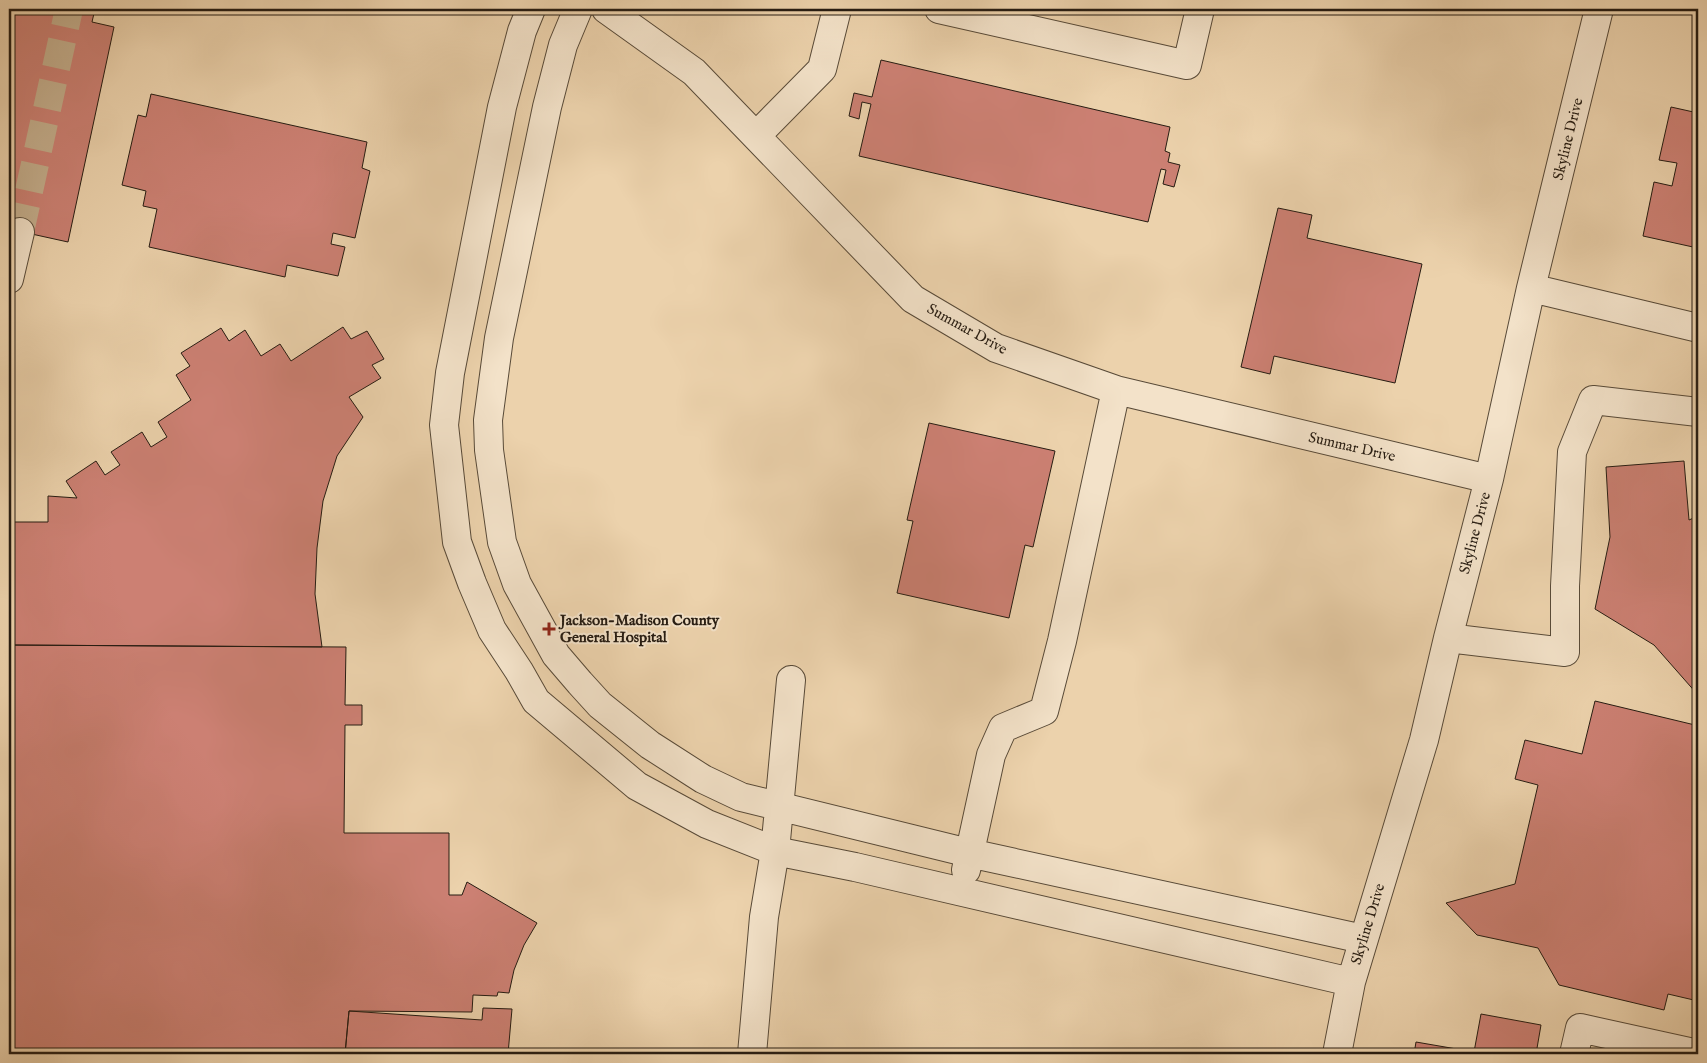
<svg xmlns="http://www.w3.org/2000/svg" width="1707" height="1063" font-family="'IM FELL English',serif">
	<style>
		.building { fill: #cc8073; stroke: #261c12 }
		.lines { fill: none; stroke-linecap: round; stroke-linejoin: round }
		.minor-tunnel { stroke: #c4ae8d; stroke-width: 28; stroke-dasharray: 28 14; stroke-linecap: butt }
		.minor-casing { stroke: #584a38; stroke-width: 30 }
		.minor { stroke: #f3e2c9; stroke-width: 28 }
		.poi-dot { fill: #8f2418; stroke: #f3e2c9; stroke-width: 2 }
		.labels { text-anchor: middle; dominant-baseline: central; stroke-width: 4; stroke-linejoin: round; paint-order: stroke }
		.street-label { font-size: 15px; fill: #261c12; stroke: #f3e2c9 }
		.poi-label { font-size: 15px; font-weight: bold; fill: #261c12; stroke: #f3e2c9; text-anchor: start }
	</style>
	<rect width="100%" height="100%" fill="#ecd2ac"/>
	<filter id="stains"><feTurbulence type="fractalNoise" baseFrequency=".004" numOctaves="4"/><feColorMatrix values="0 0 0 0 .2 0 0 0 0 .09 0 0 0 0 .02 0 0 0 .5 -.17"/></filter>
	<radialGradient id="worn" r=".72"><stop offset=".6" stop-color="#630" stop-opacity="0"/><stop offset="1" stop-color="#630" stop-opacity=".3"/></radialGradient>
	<path class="building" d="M9 9H95L92 22 114 27 68 242 9 229Z
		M881 60 1170 127 1165 151 1170 153 1168 162 1180 165 1174 187 1163 184 1166 170 1161 169 1148 222 859 156 871 104 862 102 859 119 849 116 854 93 872 97Z
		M151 94 367 142 362 168 370 171 355 238 333 233 331 244 345 247 338 276 287 265 285 277 149 247 157 209 143 206 146 191 122 185 138 115 146 117Z
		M1671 107 1698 113V244L1694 243 1693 247 1643 236 1654 182 1672 186 1677 163 1659 160Z
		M1278 208 1312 215 1307 238 1422 264 1395 383 1274 356 1270 374 1241 367Z
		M343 327 351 339 367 331 384 359 372 365 381 378 349 397 363 417 337 456 323 501 317 548 315 594 322 647 9 645V522H48V496L77 498 66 481 96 461 105 475 120 465 111 452 142 432 151 447 167 437 158 422 191 400 176 375 190 366 181 353 221 328 229 341 245 330 261 356 280 344 291 361Z
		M929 423 1055 451 1033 547 1025 545 1009 618 897 593 913 521 907 520Z
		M1684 461 1689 520 1698 516V695L1654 645 1595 609 1610 537 1606 467Z
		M9 645 346 647 345 705H362V725H345L344 833H449V895H462L467 882 537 923 524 945 514 970 509 993 498 992 497 996 473 995 472 1012 349 1011 345 1054H9Z
		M1595 701 1695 725 1694 732 1698 733V1001L1668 994 1664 1010 1559 985 1538 948 1477 935 1446 903 1515 884 1538 785 1515 779 1525 740 1582 754Z
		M483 1008 512 1009 508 1054H345L349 1011 482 1020Z
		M1481 1014 1541 1025 1536 1054H1414L1416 1042 1474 1052Z"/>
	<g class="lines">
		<path class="minor-tunnel" d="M20 232 69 9"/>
		<defs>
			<path id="minor" d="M531 9 522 31 502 107 450 373 444 425 457 542 472 583 492 630 519 671 536 701 637 786 707 824 775 851 855 867 1351 982
				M578 9 563 45 547 107 499 338 488 420 489 450 502 542 517 584 556 655 580 683 600 705 650 745 703 779 741 797 969 853 1363 939
				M606 9 694 72 913 299 996 348 1116 390 1489 479
				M939 9 1187 65 1200 9
				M756 136 822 69 837 9
				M9 279 20 232
				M1531 288 1698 328
				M1448 638 1565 652V586L1572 452 1593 400 1698 412
				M966 870 991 755 1003 728 1044 711 1062 641 1116 390
				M752 1054 764 917 775 851 791 680
				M1337 1054 1351 982 1424 740 1448 638 1489 479 1531 288 1599 9
				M1574 1054 1580 1028 1698 1054"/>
		</defs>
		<use href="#minor" class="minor-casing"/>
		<use href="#minor" class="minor"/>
	</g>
	<path class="poi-dot" d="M546.5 621.5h5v5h5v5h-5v5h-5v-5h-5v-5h5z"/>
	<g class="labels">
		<g class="street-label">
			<text transform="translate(1568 139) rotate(-76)">Skyline Drive</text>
			<text transform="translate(967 329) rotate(29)">Summar Drive</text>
			<text transform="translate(1352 447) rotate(13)">Summar Drive</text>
			<text transform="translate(1475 533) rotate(-75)">Skyline Drive</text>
			<text transform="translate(1368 924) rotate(-73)">Skyline Drive</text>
		</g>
		<g class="poi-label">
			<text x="560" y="620">Jackson-Madison County<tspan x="560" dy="17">General Hospital</tspan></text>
		</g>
	</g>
	<rect width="1707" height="1063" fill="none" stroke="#ecd2ac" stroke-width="30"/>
	<rect x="10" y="10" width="1687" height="1043" fill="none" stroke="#261c12" stroke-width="2.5"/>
	<rect x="15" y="15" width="1677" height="1033" fill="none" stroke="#261c12"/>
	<rect width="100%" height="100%" filter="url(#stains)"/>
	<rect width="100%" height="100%" fill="url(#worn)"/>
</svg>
